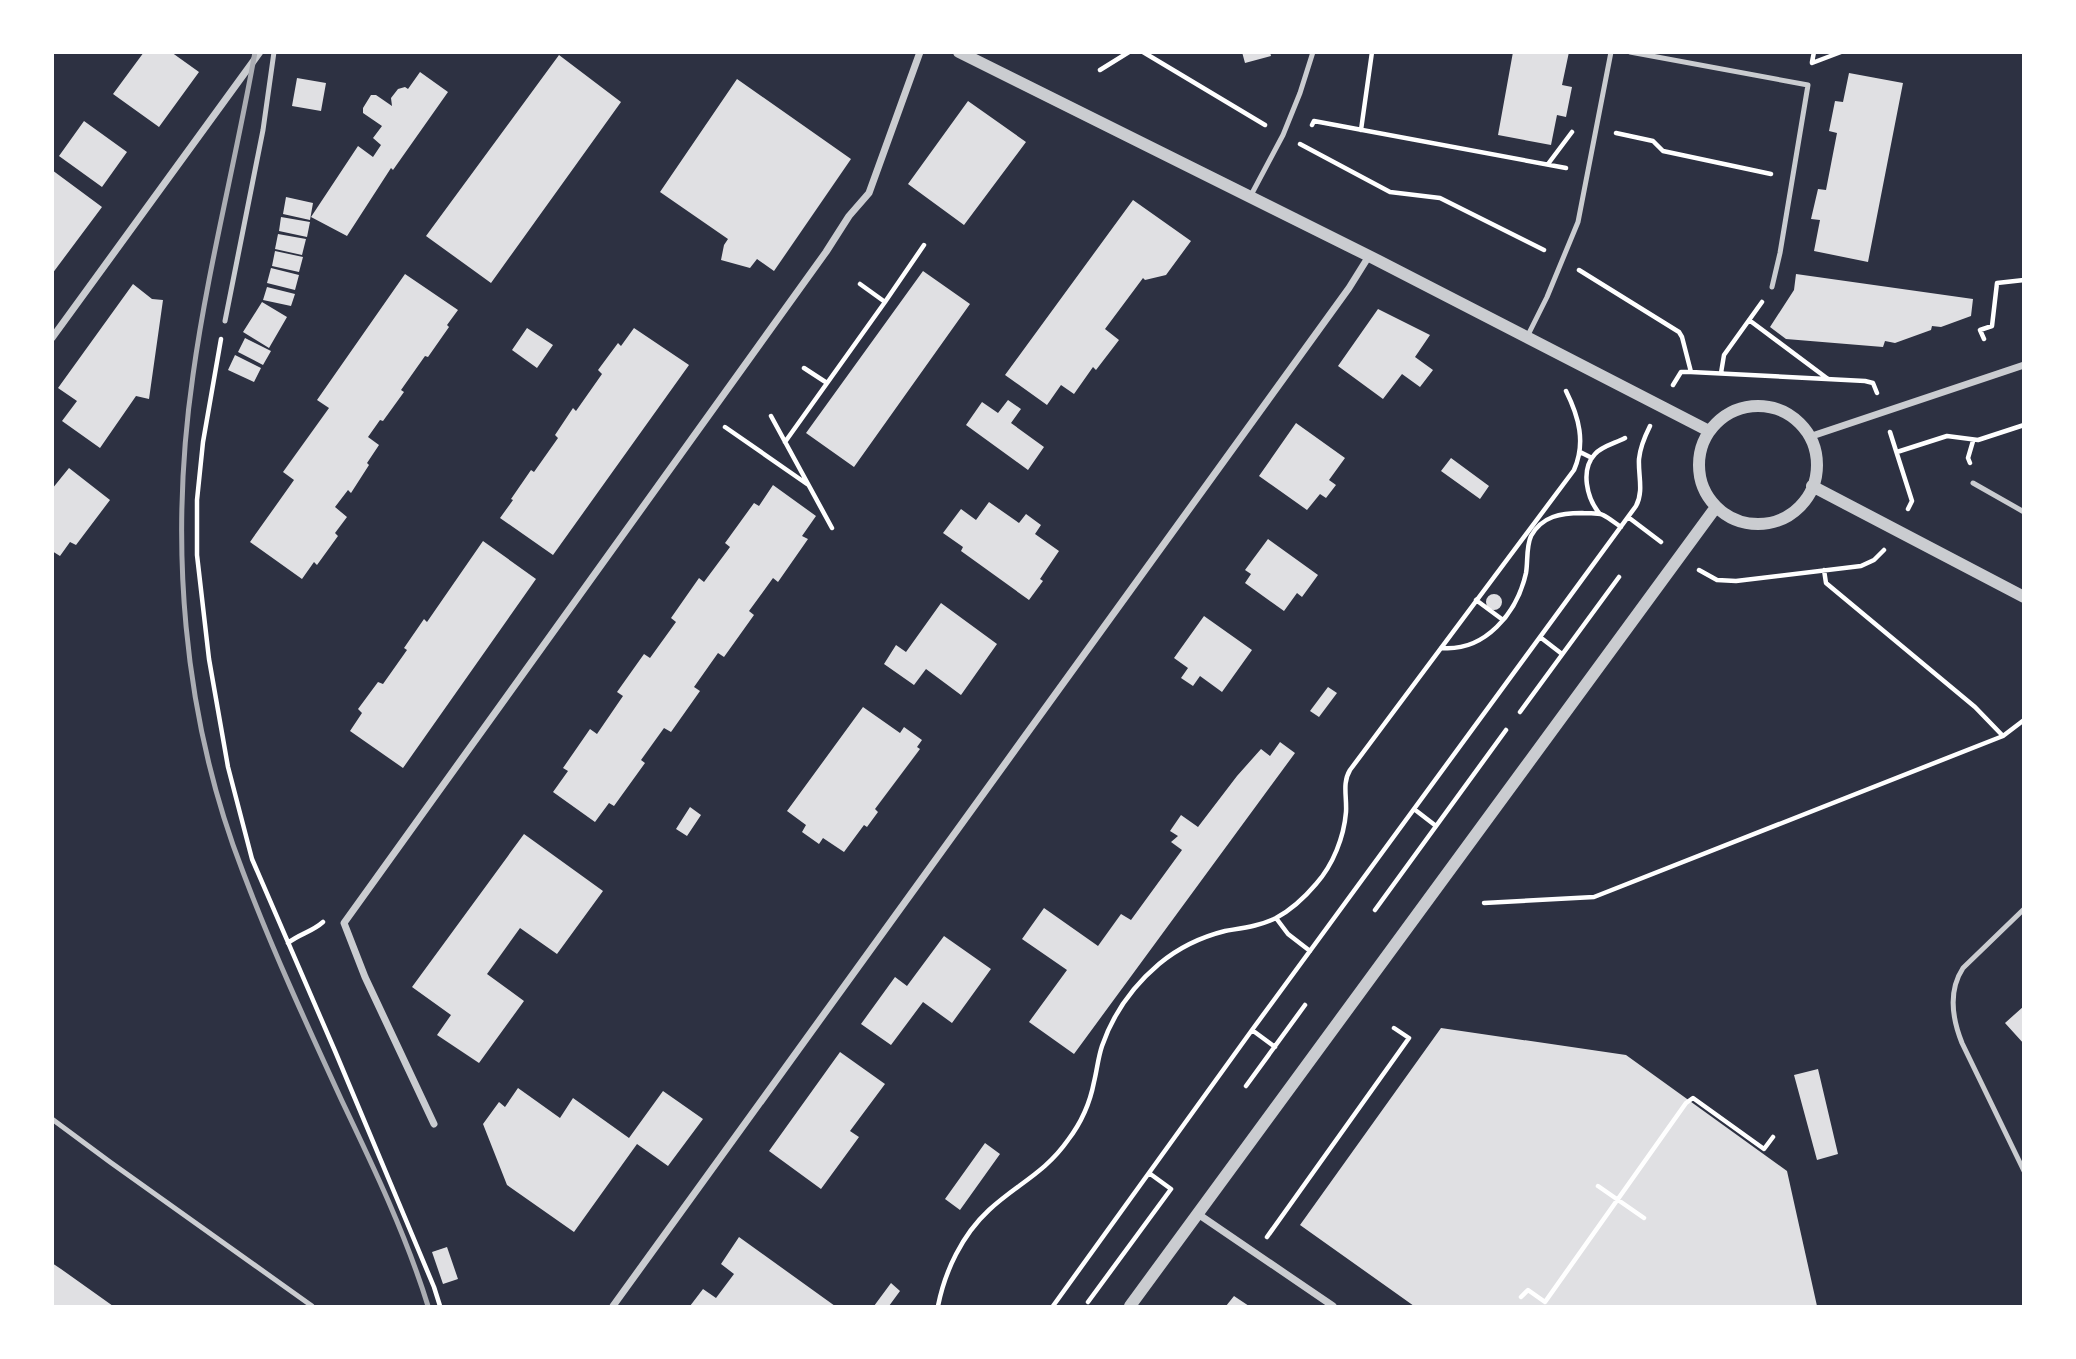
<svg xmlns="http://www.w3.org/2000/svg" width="2076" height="1359" font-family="'Work Sans',sans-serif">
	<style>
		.building { fill: #e0e0e3 }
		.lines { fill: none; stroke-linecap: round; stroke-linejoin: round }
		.path { stroke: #fff; stroke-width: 4.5 }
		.service { stroke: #caccd0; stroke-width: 5 }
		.minor { stroke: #caccd0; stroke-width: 7 }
		.tertiary { stroke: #caccd0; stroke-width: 12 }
		.rail { stroke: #abadb3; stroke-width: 5 }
	</style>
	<rect width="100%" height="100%" fill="#2d3142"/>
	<path class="building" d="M144 52H171L199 72 159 127 113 94Z
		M1242 52H1270L1271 56 1245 63Z
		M1513 52H1569L1562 85 1572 87 1566 117 1557 115 1551 145 1498 135Z
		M559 55 621 102 491 283 426 236Z
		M420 72 448 92 393 170 391 168 347 236 311 217 358 146 373 157 381 145 373 138 382 126 363 113V108L371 95H376L392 106 391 98 398 89 405 87 408 89Z
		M1849 73 1903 83 1868 262 1814 251 1820 220 1811 219 1818 189 1826 190 1837 133 1829 131 1835 101 1843 102Z
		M297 78 326 83 321 111 292 106Z
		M737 79 851 159 774 271 757 259 750 268 721 260 724 245 728 239 660 192Z
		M968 101 1026 142 964 225 908 184Z
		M84 121 127 152 102 187 59 156Z
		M52 170 102 207 52 274Z
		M286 197 313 203 310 220 283 214Z
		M1133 200 1191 241 1166 275 1145 280 1143 278 1105 329 1119 340 1096 370 1093 367 1074 394 1061 385 1047 405 1005 375Z
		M281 217 310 222 307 237 279 231Z
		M278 234 306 239 302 255 275 249Z
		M275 251 303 257 299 272 272 266Z
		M271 268 299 275 295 290 267 283Z
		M923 271 970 304 854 467 806 433Z
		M405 274 458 310 447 325 449 327 428 357 425 356 401 390 404 392 383 421 380 420 368 437 379 445 367 463 369 465 351 493 348 490 335 507 347 517 335 533 338 536 317 565 314 562 302 579 250 542 294 480 283 472 329 408 317 400Z
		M1796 274 1973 299 1971 316 1941 327 1932 326 1931 330 1895 343 1885 341 1883 347 1786 339 1770 327 1794 290Z
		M133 284 152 299 163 300 149 399 136 396 100 448 62 421 77 401 58 388Z
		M267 287 295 294 291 306 263 300Z
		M262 302 287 317 269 348 243 332Z
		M1378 309 1430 335 1415 357 1433 370 1420 387 1402 374 1383 399 1338 366Z
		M527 328 553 345 537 368 512 350Z
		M634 328 689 365 553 555 500 518 513 500 511 499 531 470 534 472 558 438 555 435 573 408 576 411 602 374 598 370 618 343 621 346Z
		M245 338 271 351 263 365 238 352Z
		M235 355 261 368 254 382 228 370Z
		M1008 400 1021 409 1011 423 1044 447 1028 470 966 425 982 402 998 413Z
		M1296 423 1345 458 1329 480 1336 485 1326 498 1320 494 1307 510 1259 476Z
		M1451 458 1489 486 1480 499 1441 471Z
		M69 468 110 500 76 545 70 542 60 556 52 551V489Z
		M773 485 816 516 802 536 808 539 778 582 773 578 749 611 754 615 724 657 718 653 694 687 700 691 671 732 664 728 641 760 645 763 614 806 609 803 595 822 553 792 568 771 563 768 590 729 597 734 623 696 617 692 644 654 650 658 676 622 671 618 699 578 704 582 730 547 725 543 754 503 759 506Z
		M989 502 1019 523 1026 514 1041 525 1035 534 1059 551 1040 579 1043 581 1029 600 961 551 963 547 943 533 961 509 976 520Z
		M1268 539 1318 575 1302 597 1297 593 1284 611 1245 583 1251 574 1245 570Z
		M483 541 536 579 403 768 350 731 362 713 358 709 378 682 383 684 407 650 404 648 424 619 427 622Z
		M1486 602a8 8 0 1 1 16 0a8 8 0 1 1-16 0Z
		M941 603 997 644 961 695 926 669 914 685 884 664 896 645 906 652Z
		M1204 616 1252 650 1222 692 1200 676 1193 686 1181 678 1188 668 1174 658Z
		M1328 687 1337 693 1319 717 1310 711Z
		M863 707 900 733 904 727 922 740 917 747 920 749 875 809 878 812 867 827 864 825 844 852 823 838 819 844 802 832 806 825 787 811Z
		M1280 742 1295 753 1074 1054 1029 1022 1067 970 1022 939 1044 908 1098 946 1121 914 1131 920 1182 850 1171 842 1178 836 1170 831 1181 815 1198 827 1237 776 1261 749 1270 756Z
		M690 807 701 815 687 836 676 829Z
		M524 834 603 891 557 954 520 928 487 974 524 1001 479 1063 437 1035 451 1015 412 987Z
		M944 936 991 969 952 1023 923 1002 891 1045 861 1024 895 977 907 986Z
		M2024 1006V1044L2005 1023Z
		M1441 1028 1626 1055 1787 1171 1817 1306H1414L1300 1225Z
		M840 1052 885 1084 850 1131 859 1137 821 1189 769 1151Z
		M1818 1069 1838 1154 1817 1160 1794 1075Z
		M518 1088 560 1118 573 1098 629 1138 663 1091 703 1119 668 1166 637 1144 574 1232 507 1185 483 1124 499 1102 505 1107Z
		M985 1143 1000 1154 960 1210 945 1199Z
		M739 1237 835 1306H690L703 1289 716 1298 734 1274 721 1264Z
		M447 1247 458 1279 443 1284 432 1252Z
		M52 1263 61 1269 113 1306H52Z
		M891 1283 900 1291 889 1306H874Z
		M1234 1296 1249 1306H1226Z"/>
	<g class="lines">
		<path class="path" d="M1143 52 1265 125
			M1812 62 1814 52
			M1812 63 1841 52
			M1100 70 1129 52
			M1312 125 1314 121 1566 168
			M1361 130 1372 52
			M1616 133 1653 141 1663 151 1771 174
			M1300 144 1390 192 1440 198 1544 250
			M1548 164 1572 132
			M1579 270 1679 332 1682 337 1691 372
			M860 284 885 302
			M1749 320 1828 379
			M221 339 203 442 197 500V555L209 659 228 767 252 859 335 1051 434 1287 440 1306
			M1984 339 1980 330 1992 326 1997 283 2024 280
			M804 368 827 383
			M1721 373 1724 355 1762 302
			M1673 385 1681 372H1691L1865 381 1873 383 1877 393
			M771 416 832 528
			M725 427 807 484
			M1890 432 1912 501 1908 509
			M785 442 885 302 924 245
			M1580 452 1592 458
			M1897 452 1947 436 1978 440 2024 425
			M1970 463 1968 458 1973 441
			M1599 513C1587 498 1580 470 1595 454 1602 446 1616 443 1625 438
			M1628 517 1661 542
			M1699 570 1717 580 1736 581 1861 566 1874 560 1884 550
			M1824 570 1826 583 1975 707 2003 736
			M1476 600 1503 620
			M1540 637 1562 654
			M1441 648C1485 652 1517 613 1526 573 1528 562 1526 547 1531 536 1542 516 1561 513 1582 513 1589 514 1596 512 1603 515 1609 518 1615 523 1621 527
			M1520 712 1619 577
			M1414 809 1436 826
			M1484 903 1594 897 2003 736 2024 720
			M1375 910 1506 730
			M1276 918 1288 934 1310 951
			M288 943C299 934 312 932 323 922
			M1252 1030 1275 1047
			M1246 1086 1305 1005
			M1598 1186 1644 1218
			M1267 1237 1409 1038 1394 1028
			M1521 1297 1528 1290 1545 1302 1686 1103 1693 1098 1764 1149 1773 1137
			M1088 1302 1171 1189 1149 1173
			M938 1306C945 1271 962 1235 989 1210 1017 1184 1045 1173 1068 1140 1081 1123 1090 1103 1094 1082 1097 1070 1098 1058 1102 1046 1113 1014 1133 986 1159 964 1177 949 1201 937 1225 931 1242 928 1260 926 1276 918 1291 910 1305 897 1316 884 1333 865 1344 837 1346 812 1347 797 1342 783 1350 770L1574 470C1586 443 1579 417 1566 391
			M1053 1306 1252 1030 1636 506C1644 491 1638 475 1639 459 1640 448 1645 436 1650 426"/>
		<path class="service" d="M1630 52 1808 85 1780 253 1772 287
			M1250 197 1283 135 1300 93 1313 52
			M225 321 263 130 274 52
			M1528 335 1547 297 1578 222 1611 52
			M1973 483 2024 512
			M2024 909 1963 968C1948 991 1952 1018 1962 1043L2024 1171
			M52 1119 110 1162 312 1306"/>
		<path class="minor" d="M52 338 260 52
			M1809 437 2024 365
			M434 1124 365 977 344 923 826 252 849 216 869 193 920 52
			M1198 1214 1333 1306
			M613 1306 1349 288 1369 256"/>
		<path class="tertiary" d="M959 52 1369 256 1709 431
			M1699 465a59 59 0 1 1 118 0a59 59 0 1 1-118 0Z
			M1812 486 2024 597
			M1130 1306 1716 507"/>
		<path class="rail" d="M255 52C236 160 208 267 193 375 169 541 182 715 243 872 272 949 307 1025 342 1101 374 1168 406 1235 428 1306"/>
	</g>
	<rect width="2076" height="1359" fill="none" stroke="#ffffff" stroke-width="108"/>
</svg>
